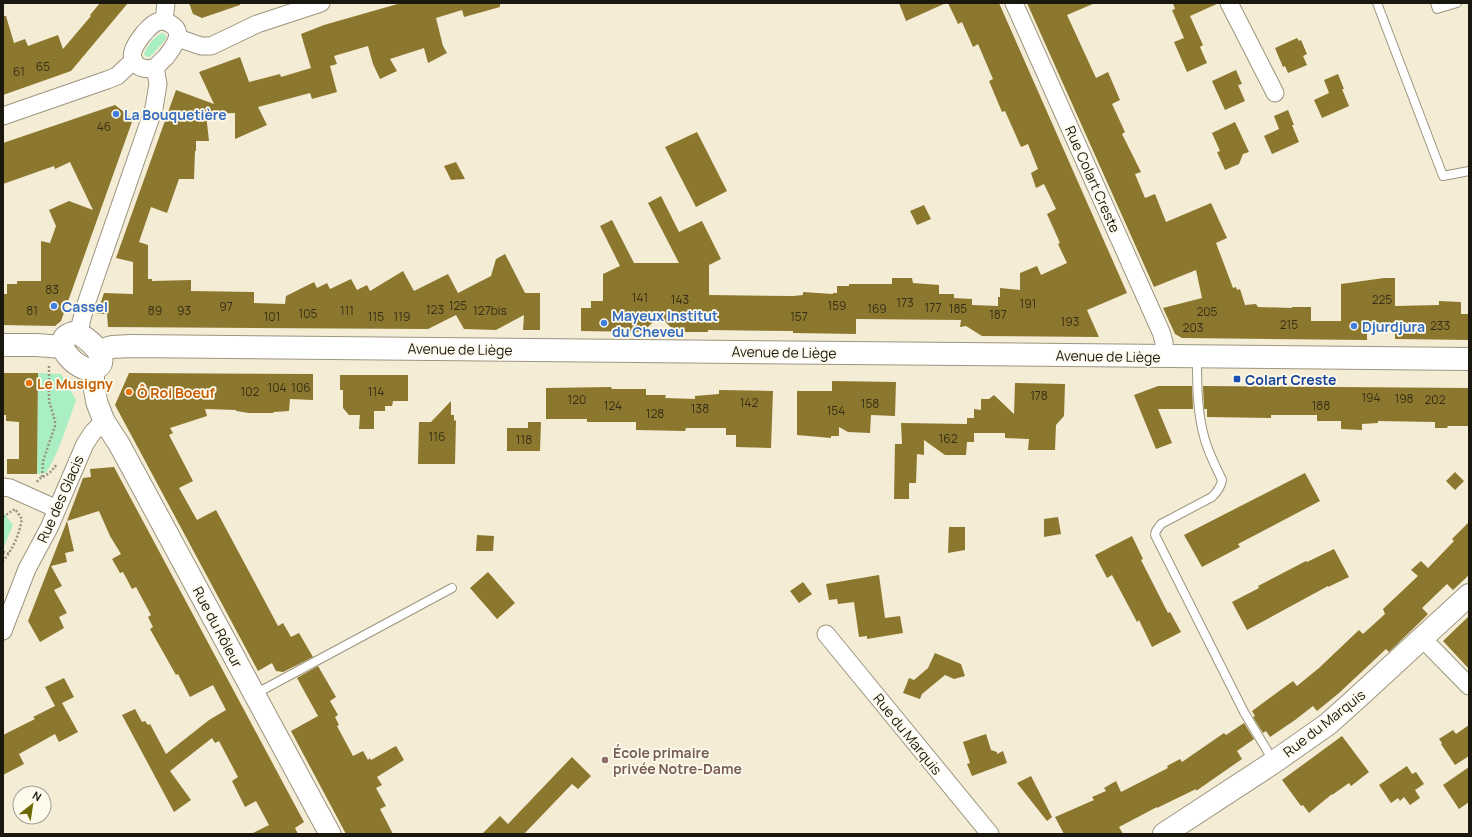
<svg xmlns="http://www.w3.org/2000/svg" width="1472" height="837" font-family="Manrope,sans-serif">
	<style>
		.green { fill: #aaefc3 }
		.building { fill: #8c772e }
		.lines { fill: none; stroke-linecap: round; stroke-linejoin: round }
		.service-casing { stroke: #9c957f; stroke-width: 10 }
		.minor-casing { stroke: #9c957f; stroke-width: 19 }
		.tertiary-casing { stroke: #9c957f; stroke-width: 23 }
		.secondary-casing { stroke: #9c957f; stroke-width: 24 }
		.path { stroke: #989282; stroke-width: 2.5; stroke-dasharray: 2 2; stroke-linecap: butt }
		.service { stroke: #fff; stroke-width: 8 }
		.minor { stroke: #fff; stroke-width: 17 }
		.tertiary { stroke: #fff; stroke-width: 21 }
		.secondary { stroke: #fff; stroke-width: 22 }
		.shop-dot { fill: #3f7fe0; stroke: #fefaec; stroke-width: 1.5 }
		.transit-dot { fill: #1a4fb4; stroke: #fefaec; stroke-width: 1.5 }
		.food-dot { fill: #e8710a; stroke: #fefaec; stroke-width: 1.5 }
		.education-dot { fill: #8d6e63; stroke: #fefaec; stroke-width: 1.5 }
		.labels { text-anchor: middle; dominant-baseline: central; stroke-width: 3.5; stroke-linejoin: round; paint-order: stroke }
		.number-label { font-size: 12px; fill: #362f17 }
		.shop-label { font-size: 14px; font-weight: bold; fill: #366cbe; stroke: #fefaec; text-anchor: start }
		.street-label { font-size: 14px; fill: #1a170f; stroke: #fefaec }
		.transit-label { font-size: 14px; font-weight: bold; fill: #164399; stroke: #fefaec; text-anchor: start }
		.food-label { font-size: 14px; font-weight: bold; fill: #c56008; stroke: #fefaec; text-anchor: start }
		.education-label { font-size: 14px; font-weight: bold; fill: #785e54; stroke: #fefaec; text-anchor: start }
	</style>
	<rect width="100%" height="100%" fill="#f4ecd5"/>
	<path class="green" d="M162 33 166 35V39L151 56 149 57 145 56 144 54C146 47 155 36 162 33Z
		M38 373 61 374 76 400C67 425 60 450 46 473L37 474Z
		M3 512 13 525 3 549Z"/>
	<path class="building" d="M100 3H128L71 71 3 95V16H6L14 43 25 39 28 46 58 35 63 49 91 16 90 15Z
		M189 3H240V5L202 18 193 14Z
		M401 3H500V7L464 17 462 10 436 18 443 46 447 53 428 63 424 48 390 59 397 71 380 79 373 64 368 46 334 56 337 64 330 66 337 92 312 99 310 93 258 107 267 125 235 139V113L206 114 209 141H196V151H195L194 179H179L167 213 151 207 139 242 148 245V279H152V281L191 280V291L254 292V303L285 304 286 296 314 282 317 288 327 283 330 289 351 279 357 290 367 285 370 291 403 271 414 291 448 274 458 293 491 276 496 259 505 254 525 293H540V330H523L524 315 496 330 464 329 456 315 428 329 108 327 107 314H97L104 293 133 294V262L116 258 176 90 214 104 199 72 240 57 249 82 280 74 281 77 311 68 301 34 324 25Z
		M899 3H946L906 21Z
		M948 3H999L1127 293 1087 310 1099 337 982 336 966 326 960 327 961 320 856 319V334L793 333V331L708 330V332H676L659 316 643 332 581 331V308H591V301H603V274L620 266 600 226 612 220 634 263H679L648 203 661 196 679 232 702 221 721 259 709 265V295L793 296 803 295V292L833 294V293H837V286H849V284H892V278H912L913 283 939 285V294H954V298L972 299V305L998 306V297H1000V288L1020 290V273L1037 266 1041 275 1067 263 1058 244 1060 243 1047 214 1056 209 1044 184 1036 188 1031 173 1038 169 1028 144 1021 147 1005 111 1002 112 989 81 993 79 978 44 973 47 962 22 958 24Z
		M1027 3H1095L1067 15 1096 78 1108 72 1120 100 1112 104 1125 132 1122 134 1141 172 1135 174 1145 198 1155 194 1166 222 1211 203 1227 238 1216 243 1233 288 1236 287 1237 290 1240 289 1245 305 1256 304 1258 307 1292 308V307H1311V321H1341V284L1384 278H1395V306L1439 305V301L1461 302V314H1469V340L1395 339V327L1367 326V340L1182 338 1175 334 1163 308 1202 298 1196 270 1154 287Z
		M1173 3H1219L1190 16 1203 45 1200 47 1207 63 1187 72 1174 42 1184 38 1172 10 1175 9Z
		M1297 38 1299 41 1301 40 1307 54 1303 56 1307 65 1288 73 1285 66 1283 67 1275 48Z
		M1236 70 1242 84 1238 85 1245 101 1225 110 1212 81Z
		M1338 74 1344 89H1342L1349 106 1322 118 1314 100 1329 93 1324 80Z
		M115 105 133 119 61 321 55 326 3 325V294H7V284H17V281H41V241L50 243 56 226 49 210 69 201 93 210 70 162 55 169 54 166 3 184V143Z
		M1288 110 1294 125H1292L1299 142 1272 154 1264 136 1279 129 1274 116Z
		M1235 122 1249 152 1243 154 1239 164 1225 170 1217 152 1220 151 1212 133Z
		M697 132 727 191 696 207 665 147Z
		M456 162 465 179 451 180 444 166Z
		M924 205 931 219 917 225 910 211Z
		M3 373H38L37 474H7V459H19V422L6 421V415H4L3 409Z
		M129 373 313 374V400L290 399 289 411 274 412 273 413H249L236 411V410L205 409 207 416 170 428 173 433 169 435 193 481 179 488 197 520 216 510 278 626 283 623 291 637 299 633 313 657 283 672 276 671 272 663 258 671 115 405Z
		M340 375H408V401H393L392 406H385V411H374V429H359L360 415H349L343 408V390H340Z
		M832 381 896 382 895 416 871 415 870 433 848 432 839 427V436H831V438L797 435V391H832Z
		M1015 383 1065 384 1064 416 1056 425 1055 450H1028L1029 439 1005 438V433H974V442H967L966 455H945L924 440V455L917 454 916 483H909V499H894L895 444H902L901 423 967 424V418H974V409L981 410V399H989L994 395 1014 414Z
		M1158 386H1192L1193 409H1158L1172 443 1156 449 1134 395Z
		M1203 386 1469 388V426H1448L1447 428H1435V422L1378 421V423L1362 424V430L1341 429V421H1317V415H1271V418L1207 417V409H1204Z
		M611 387 612 389H646V395H666L665 398 695 399V396L719 394V390L773 391 771 448 736 447V435H726V428H686L685 431 636 430V422H587V419H546V388Z
		M451 401V415H454V421L456 420 455 464H418L419 422H431Z
		M528 422H541L540 451H507V428H528Z
		M114 467 304 822 295 828 298 834H251L269 825 256 801 245 807 232 781 238 777 219 741 215 743 212 738 170 771 191 800 174 812 122 715 135 709 142 722 145 721 148 725 150 724 166 754 209 720 226 710 213 685 190 697 178 674 176 675 150 629 153 627 148 617 151 615 136 587 132 589 123 572 120 573 112 559 121 554 110 536 99 511 67 521 83 478 91 477 90 469Z
		M1455 472 1464 481 1455 490 1446 481Z
		M1305 473 1320 501 1238 544 1240 547 1202 567 1184 535Z
		M1058 517 1061 534 1044 537V519Z
		M67 521 74 551 65 553 67 562 51 566 62 586 54 590 67 613 59 617 64 628 40 642 28 621Z
		M1469 522V575L1453 590 1447 584 1422 608 1428 614 1419 623 1389 652 1386 649 1339 693 1317 711 1313 706 1295 720 1270 737 1266 731 1263 733 1253 717 1255 716 1252 711 1293 681 1297 686 1319 668 1359 630 1363 634 1385 614 1383 609 1418 576 1411 570 1421 561 1428 568 1454 541 1452 539Z
		M949 527H965V550L948 553Z
		M477 535 494 536 493 551H476Z
		M1132 536 1143 559 1141 560 1168 613 1170 612 1181 632 1152 647 1139 620 1137 622 1112 575 1107 578 1095 555Z
		M1334 549 1349 577 1328 587V586L1247 630 1232 602 1259 588 1258 586 1306 561 1307 562Z
		M488 572 515 603 497 619 470 588Z
		M879 575 885 618 900 616 903 633 867 639V636L859 637 854 602 838 604 837 599 829 600 826 584Z
		M803 582 812 594 799 603 790 591Z
		M1469 616V669L1443 641Z
		M935 653 961 664 965 676 954 679 945 675 922 694 920 699 903 693 909 678 914 680 928 668Z
		M318 666 336 697 330 701 338 715 335 717 339 725 337 726 353 756 363 751 368 760 370 758 371 760 396 746 404 760 377 777 382 785 376 788 386 806 380 809 393 834H346L291 731 318 716 297 678Z
		M64 678 74 697 62 703 78 732 59 742 55 734 19 754 24 764 3 775V735L35 719 33 717 55 706 45 687Z
		M1244 723 1254 739 1237 751 1242 759 1196 791V789L1157 808V807L1119 827 1123 834H1064L1055 817 1094 800 1092 797 1106 791 1104 788 1116 781 1121 792 1168 768 1167 766 1180 759 1182 762 1224 733 1226 735Z
		M1469 725V756L1455 765 1441 744 1442 743 1439 739 1453 730 1456 734Z
		M986 734 991 750 997 752V754L1003 751 1007 763 972 776 967 764 970 763 963 742Z
		M1342 736 1369 772 1351 786 1349 783 1332 795V794L1309 813 1303 805 1301 806 1282 780Z
		M572 757 591 776 578 789 572 784 524 834H482L500 816 508 824Z
		M1407 766 1412 774 1416 772 1424 784 1415 790 1420 798 1410 805 1404 797 1400 801 1398 798 1391 803 1379 785Z
		M1469 767V802L1459 809 1443 785Z
		M1031 776 1052 817 1047 821 1017 783Z"/>
	<g class="lines">
		<defs>
			<path id="service" d="M1377 3 1443 176 1469 171
				M1435 3 1437 9 1457 3
				M1197 357C1197 385 1197 413 1205 440 1209 454 1216 467 1222 480 1221 487 1217 492 1212 497L1161 524 1156 531 1155 535 1244 712 1274 762
				M255 694 452 588"/>
			<path id="minor" d="M1014 3 1161 332 1164 342V356
				M1229 3 1275 93
				M164 21C187 29 176 44 166 57 162 60 159 65 155 67 150 70 145 69 140 67 124 58 137 42 144 33 147 30 151 25 155 23 158 21 161 21 164 21Z
				M164 21 166 3
				M178 38 201 46H211L257 24 321 3
				M3 116 107 80 117 76 134 60
				M80 334 81 322 86 304 154 108 158 84 155 67
				M3 487 10 488 57 509
				M3 631 27 569 49 528 85 444 93 432 104 421
				M826 634 990 834
				M1422 638 1469 686"/>
			<path id="tertiary" d="M93 369 94 387 97 403 104 421 119 444 330 834"/>
			<path id="secondary" d="M73 333C86 333 116 363 93 369 79 373 46 341 73 333Z
				M3 345H36L63 347
				M99 351 112 347 131 346 1469 359
				M1164 834 1274 762 1328 724 1357 698 1469 595"/>
		</defs>
		<use href="#service" class="service-casing"/>
		<use href="#minor" class="minor-casing"/>
		<use href="#tertiary" class="tertiary-casing"/>
		<use href="#secondary" class="secondary-casing"/>
		<path class="path" d="M42 477 43 461 55 426V421L49 401V365
			M37 482C41 475 49 477 55 466L58 467
			M3 517 15 509 22 519C19 535 13 549 3 561
			M3 552 10 554"/>
		<use href="#service" class="service"/>
		<use href="#minor" class="minor"/>
		<use href="#tertiary" class="tertiary"/>
		<use href="#secondary" class="secondary"/>
	</g>
	<g class="shop-dot">
		<circle cx="116" cy="114" r="4"/>
		<circle cx="54" cy="306" r="4"/>
		<circle cx="604" cy="323" r="4"/>
		<circle cx="1354" cy="326" r="4"/>
	</g>
	<rect class="transit-dot" x="1233" y="375" width="8" height="8" rx="2"/>
	<g class="food-dot">
		<circle cx="29" cy="383" r="4"/>
		<circle cx="129" cy="392" r="4"/>
	</g>
	<circle class="education-dot" cx="605" cy="760" r="4"/>
	<g class="labels">
		<g class="number-label">
			<text x="43" y="66">65</text>
			<text x="19" y="71">61</text>
			<text x="104" y="126">46</text>
			<text x="52" y="289">83</text>
			<text x="640" y="297">141</text>
			<text x="680" y="299">143</text>
			<text x="1382" y="299">225</text>
			<text x="905" y="302">173</text>
			<text x="1028" y="303">191</text>
			<text x="458" y="305">125</text>
			<text x="837" y="305">159</text>
			<text x="226" y="306">97</text>
			<text x="933" y="307">177</text>
			<text x="877" y="308">169</text>
			<text x="958" y="308">185</text>
			<text x="435" y="309">123</text>
			<text x="32" y="310">81</text>
			<text x="155" y="310">89</text>
			<text x="184" y="310">93</text>
			<text x="347" y="310">111</text>
			<text x="490" y="310">127bis</text>
			<text x="1207" y="311">205</text>
			<text x="308" y="313">105</text>
			<text x="998" y="314">187</text>
			<text x="272" y="316">101</text>
			<text x="376" y="316">115</text>
			<text x="402" y="316">119</text>
			<text x="799" y="316">157</text>
			<text x="1070" y="321">193</text>
			<text x="1289" y="324">215</text>
			<text x="1440" y="325">233</text>
			<text x="1193" y="327">203</text>
			<text x="277" y="387">104</text>
			<text x="301" y="387">106</text>
			<text x="250" y="391">102</text>
			<text x="376" y="391">114</text>
			<text x="1039" y="395">178</text>
			<text x="1371" y="397">194</text>
			<text x="1404" y="398">198</text>
			<text x="577" y="399">120</text>
			<text x="1435" y="399">202</text>
			<text x="749" y="402">142</text>
			<text x="870" y="403">158</text>
			<text x="613" y="405">124</text>
			<text x="1321" y="405">188</text>
			<text x="700" y="408">138</text>
			<text x="836" y="410">154</text>
			<text x="655" y="413">128</text>
			<text x="437" y="436">116</text>
			<text x="948" y="438">162</text>
			<text x="524" y="439">118</text>
		</g>
		<g class="shop-label">
			<text x="124" y="114">La Bouquetière</text>
			<text x="62" y="306">Cassel</text>
			<text x="612" y="315">Mayeux Institut<tspan x="612" dy="16">du Cheveu</tspan></text>
			<text x="1362" y="326">Djurdjura</text>
		</g>
		<g class="street-label">
			<text transform="translate(1093 179) rotate(66)">Rue Colart Creste</text>
			<text transform="translate(460 349) rotate(1)">Avenue de Liège</text>
			<text transform="translate(784 352) rotate(1)">Avenue de Liège</text>
			<text transform="translate(1108 356) rotate(1)">Avenue de Liège</text>
			<text transform="translate(60 499) rotate(-66)">Rue des Glacis</text>
			<text transform="translate(218 627) rotate(62)">Rue du Rôleur</text>
			<text transform="translate(1324 723) rotate(-38)">Rue du Marquis</text>
			<text transform="translate(908 734) rotate(51)">Rue du Marquis</text>
		</g>
		<g class="transit-label">
			<text x="1245" y="379">Colart Creste</text>
		</g>
		<g class="food-label">
			<text x="37" y="383">Le Musigny</text>
			<text x="137" y="392">Ô Roi Boeuf</text>
		</g>
		<g class="education-label">
			<text x="613" y="752">École primaire<tspan x="613" dy="16">privée Notre-Dame</tspan></text>
		</g>
	</g>
	<rect width="1472" height="837" fill="none" stroke="#1a170f" stroke-width="8"/>
	<g transform="translate(32 805) rotate(30)"><circle r="19" fill="#fefaec" stroke="#a39f94"/>
	<path d="M0-3L7 15L0 10L-7 15Z" fill="#6b6800"/>
	<text y="-6" font-size="11" font-weight="bold" text-anchor="middle" fill="#1a170f">N</text>
	</g>
</svg>
